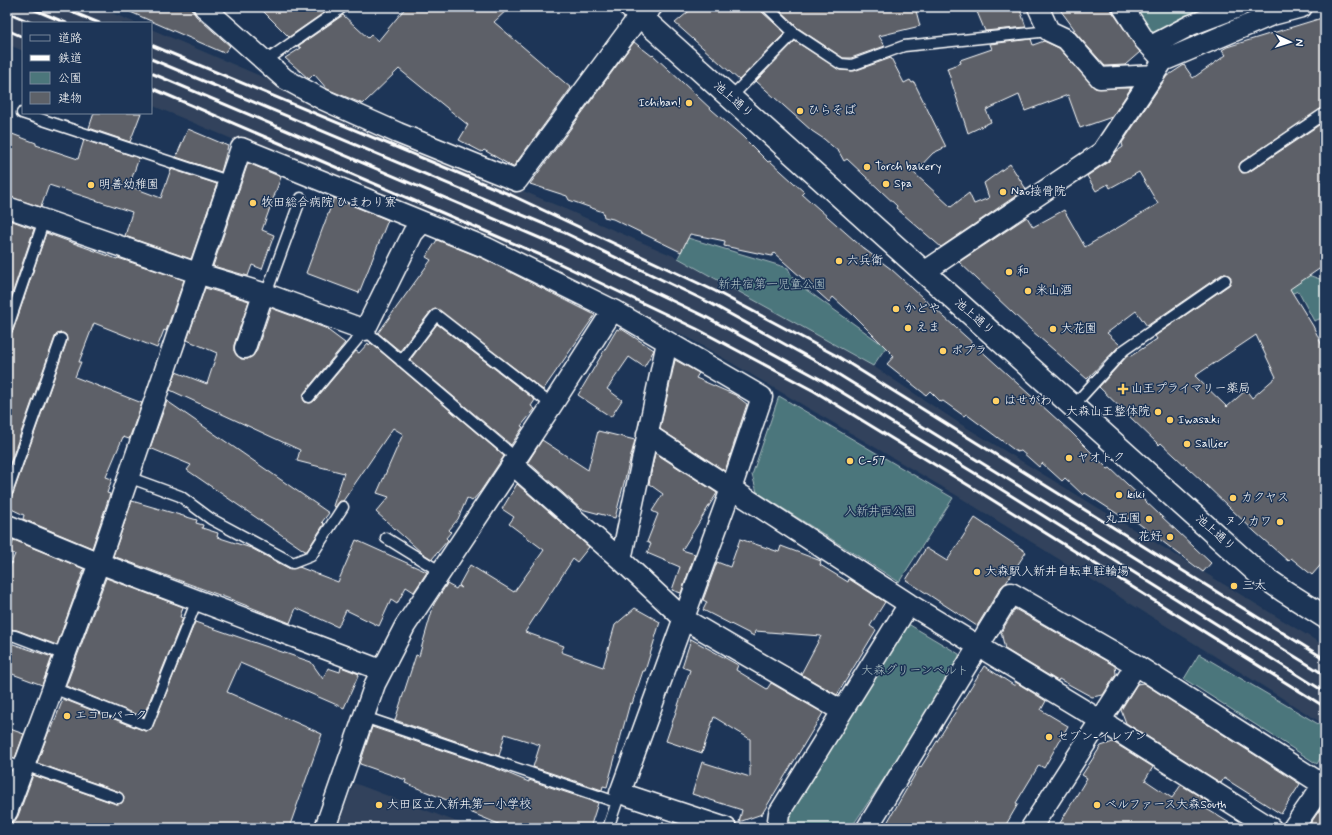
<svg xmlns="http://www.w3.org/2000/svg" width="1332" height="835" font-family="Mynerve,'Klee One',sans-serif">
	<style>
		.built { fill: #30425c }
		.green { fill: #4c767b; stroke: #a6babd }
		.building { fill: #5d6168; stroke: #fff; fill-rule: evenodd }
		.lines { fill: none; stroke-linecap: round; stroke-linejoin: round }
		.lane-casing { stroke: #fff; stroke-width: 13 }
		.street-casing { stroke: #fff; stroke-width: 23 }
		.secondary-casing { stroke: #fff; stroke-width: 25 }
		.lane { stroke: #1d3557; stroke-width: 10 }
		.street { stroke: #1d3557; stroke-width: 20 }
		.secondary { stroke: #1d3557; stroke-width: 22 }
		.rail { stroke: #fff; stroke-width: 3 }
		.poi-dot { fill: #ffd166; stroke: #1d3557; stroke-width: 1.5 }
		.labels { text-anchor: middle; dominant-baseline: central; stroke-width: 3; stroke-linejoin: round; paint-order: stroke }
		.street-label { font-size: 12px; fill: #fff; stroke: #1d3557 }
		.poi-label { font-size: 12px; fill: #fff; stroke: #1d3557; text-anchor: start }
		.park-label { font-size: 12px; fill: #aec1c4; stroke: #1d3557 }
	</style>
	<rect width="100%" height="100%" fill="#1d3557"/>
	<filter id="ink" filterUnits="userSpaceOnUse"><feTurbulence type="fractalNoise" baseFrequency=".025" numOctaves="2"/><feDisplacementMap in="SourceGraphic" scale="8" xChannelSelector="R" yChannelSelector="G"/><feConvolveMatrix kernelMatrix="1 2 1 2 8 2 1 2 1" color-interpolation-filters="sRGB"/></filter>
	<g filter="url(#ink)">
		<path class="built" d="M7 7H97L136 23H23V51L7 44Z
			M151 29 265 78 266 76 263 67 512 186 678 258 873 366 959 423 1325 646V725L956 495 689 338 554 274 151 105Z
			M354 783 473 828H337Z"/>
		<path class="green" d="M1128 7H1275L1171 40H1150Z
			M688 238 788 268 794 281 886 347 873 366 678 258Z
			M1289 242 1308 275 1323 280 1325 283V317L1314 321 1298 291 1288 295Z
			M779 396 953 498 899 582 757 492 752 475Z
			M901 624 910 625 959 654 960 665 851 828H791L789 815Z
			M1199 654 1325 728V750L1317 764 1184 679Z"/>
		<path class="building" d="M119 7H190L196 16 230 46 224 53Z
			M259 7H332L289 37Z
			M406 7H510L494 22 571 88 513 167 484 150 482 152 459 140 468 125 399 69 363 104 327 89 314 74 309 79 285 58 301 48 298 46 343 15 368 38 371 35 378 41Z
			M694 7H761L762 12 785 33 739 80 675 23Z
			M776 7H915L920 26 879 36 885 46 851 58H843L798 28Z
			M975 7H1019L1026 27 985 31Z
			M1058 7H1109L1140 52 1125 65 1105 66 1073 30H1075Z
			M1325 17V107L1241 162 1239 167 1242 173 1249 172 1325 121V265L1290 289 1313 326 1325 352V560L1312 575 1291 558 1288 561 1255 532 1203 482 1161 443 1159 445 1099 387 1128 355 1131 356 1157 339 1155 336 1229 285 1231 280 1230 276 1225 274 1221 275 1147 326 1136 311 1107 333 1120 345 1087 379 1031 330 959 262 1027 217 1033 227 1064 210 1085 247 1158 204 1139 172 1110 188 1108 184 1096 191 1087 176 1108 162 1117 151 1123 147 1122 143 1167 76 1184 65 1193 78 1226 55 1222 50 1227 47ZM1256 335 1276 377 1252 398 1246 390 1227 407 1195 376Z
			M1031 39 1033 45 1044 41 1059 48 1095 88H1131L1112 117 1080 128 1068 95 1025 111 1019 95 986 110 991 122 968 133 947 68 961 63 960 60 992 49 990 44Z
			M795 41 840 70 854 71 891 58 904 83 910 80 912 83 914 82 946 147 933 153 914 173 951 207 969 193 974 204 989 198 984 183 1010 164 1026 189 941 247 896 208 897 206 847 159 844 161 839 152 824 139 812 131 756 81Z
			M634 42 652 56 653 55 712 110 742 136 768 162 770 161 804 192 802 194 863 248 891 269 1071 432 1108 469 1110 468 1211 563 1203 572 1130 517 1127 520 1085 493 1083 495 1065 478 1062 481 1042 463 1039 467 1021 451 1017 452 966 414 964 416 943 401 941 402 930 391 926 395 887 364 894 356 853 315 833 297 829 302 774 253 772 256 724 246 725 241 690 234 681 252 613 219 604 217 603 212 569 200 567 196 530 184Z
			M94 113H141L130 142 89 128Z
			M188 129 228 146 221 172 176 157Z
			M7 132 36 143V145L78 159 84 140 139 158 129 186 161 198 171 169 217 184 191 259 125 236 132 212 49 185 41 207 7 196Z
			M248 163 281 177 262 230 274 235 262 269 252 265 248 276 213 266Z
			M334 198 388 220 359 293 306 273Z
			M7 219 34 229 7 309Z
			M46 233 117 259 118 258 184 280 166 331 164 330 157 348 94 323 79 362H81L75 377 142 403 129 439 123 437 106 477 112 479 107 493 110 494 92 548 23 519 24 515 7 507V498L13 494 67 341 66 335 63 333 57 334 55 337 7 472V335L13 331Z
			M437 240 482 258 595 315 543 390 437 309 431 311 400 351 378 333 431 260 426 257Z
			M205 288 249 301 234 345V351L241 359H248L256 352 271 308 325 328 345 343 304 393 303 399 305 402 311 403 314 401 356 351 359 353 368 343 369 345 371 343 504 456 480 492 472 501 467 498 458 519 449 530 451 532 446 538 448 540 432 559 422 553 376 512 389 497 377 493 403 434 393 428 343 501H340L335 507 333 506 344 473 297 461 300 450 170 390 176 372 207 384 217 353 187 340Z
			M437 324 535 400 531 406 535 409 521 426 523 427 511 445 410 360Z
			M620 328 654 350 644 367 629 357 607 389 622 400 611 417 578 395 617 329 619 330Z
			M675 360 699 373 696 378 735 395 747 404 725 471 660 429Z
			M167 401 329 513 322 522 324 524 307 551H305L187 470 191 465 150 448Z
			M598 431 635 440 615 518 581 509 528 462 542 440 588 470Z
			M655 453 717 493 682 550 695 554 681 593 672 590 680 567 647 553 651 544 647 542 658 514 652 511 663 494 649 484Z
			M517 484 589 547 577 562 573 559 525 632 564 646 561 652 603 667 615 625 635 608 660 622 645 671H643L632 704 630 703 607 787 603 786 602 790 533 767 540 745 505 734 499 756 395 720 416 655 419 656 434 604 447 584 456 589 458 586 462 588 459 585 470 565 514 592 544 550 509 524 514 517 502 509Z
			M132 501 197 520 196 523 203 525 202 528 218 533 217 537 251 548 290 569 299 567 338 582 356 540 427 572 414 592 406 587 397 604 391 600 379 626 346 610 338 627 296 608 290 623 230 599 113 556Z
			M975 518 1026 552 1006 583 1001 587 977 626 906 580 926 548 947 561Z
			M740 539 779 552 781 546 821 561 820 565 848 582 849 579 885 602 870 626 876 630 837 695 801 674 821 636 755 631 754 636 703 610 707 602 703 600 717 562 730 567Z
			M14 540 84 569 57 645 17 630 7 629V574L15 554 9 552Z
			M106 578 183 607 180 617 183 618 143 717 66 686Z
			M1015 609 1115 666 1116 674 1103 695 1092 697 1059 679 1058 681 1005 649 1001 632Z
			M195 622 311 662 323 679 328 668 340 672 341 667 359 674 344 708 240 663 227 692 322 734 289 828H23L9 823 15 821 18 816 33 775 116 804 122 803 124 796 120 792 37 763 49 731H51L63 699 145 731 151 730Z
			M691 639 738 665 736 670 767 689 771 683 823 713 762 814 739 822 742 810 692 794 702 762 750 777V739L714 717 702 753 666 741 690 670 682 667Z
			M7 642 52 657 42 685 7 672Z
			M984 666 1015 686 1014 681 1046 701 1041 710 1068 726 1044 768 1039 765 1016 803 1018 804 1004 828H884L920 766 921 767Z
			M1143 683 1300 784 1281 814 1224 778 1221 783 1126 723 1121 710 1137 684Z
			M372 727 495 768 529 782V780L598 803 590 828H499L501 825 470 812 471 810 405 783 406 780 360 764Z
			M7 728 24 734 15 758 7 756Z
			M1113 742 1153 767 1145 780 1172 798 1181 785 1209 802 1205 808 1238 828H1057L1087 778 1082 775 1101 746Z
			M1325 802V828H1308V827Z"/>
		<g class="lines">
			<defs>
				<path id="lane" d="M647 21 658 7
					M794 33 841 64 852 65 904 46 1049 31
					M264 62 343 7
					M731 97 794 33 767 7
					M22 113 228 181
					M1245 167 1325 113
					M266 294 301 198
					M7 329 44 220
					M401 361 436 315 552 405
					M309 397 365 330 516 458
					M1073 406 1124 350 1225 280
					M128 477 180 496 211 519 293 563 311 556 343 507
					M7 492 61 339
					M386 538 441 572
					M7 635 15 636 65 655
					M53 688 147 725 197 600
					M364 717 616 802
					M7 762 23 769
					M24 765 118 798
					M608 828 619 796"/>
				<path id="street" d="M204 7 285 79 322 99 398 133 517 181 640 15
					M1038 7 1049 31 1066 39 1100 78 1154 75
					M1123 7 1145 41 1160 57
					M1151 46 1191 25 1239 7
					M7 207 197 273 266 294 365 330 413 233 423 222
					M924 272 1102 152 1163 61 1272 15 1302 7
					M245 348 260 303 266 294
					M647 434 909 604 1100 720 1271 828
					M512 464 621 560 684 619 842 711
					M7 525 99 563 381 670
					M621 560 667 342
					M7 812 99 563 241 148 487 248 613 310 762 397 731 489 620 793 726 828
					M325 828 375 684 405 626 552 405 613 310
					M777 828 779 813 909 604
					M867 828 1011 593 1136 665 1325 786
					M1031 828 1136 665
					M1293 828 1323 785"/>
				<path id="secondary" d="M630 7 1258 573 1284 591 1325 617"/>
			</defs>
			<use href="#lane" class="lane-casing"/>
			<use href="#street" class="street-casing"/>
			<use href="#secondary" class="secondary-casing"/>
			<use href="#lane" class="lane"/>
			<use href="#street" class="street"/>
			<use href="#secondary" class="secondary"/>
			<path class="rail" d="M28 7 66 23
				M60 7 99 23
				M7 12 32 23
				M7 30 23 37
				M151 45 511 195 715 291 837 356 1325 659
				M151 59 563 232 710 303 828 368 1325 675
				M151 73 556 245 706 317 820 379 991 483 1325 692
				M151 88 550 259 697 329 814 391 986 496 1325 707"/>
		</g>
	</g>
	<g class="poi-dot">
		<circle cx="689" cy="103" r="4"/>
		<circle cx="800" cy="111" r="4"/>
		<circle cx="867" cy="167" r="4"/>
		<circle cx="886" cy="184" r="4"/>
		<circle cx="91" cy="185" r="4"/>
		<circle cx="1003" cy="192" r="4"/>
		<circle cx="253" cy="203" r="4"/>
		<circle cx="839" cy="261" r="4"/>
		<circle cx="1009" cy="272" r="4"/>
		<circle cx="1028" cy="291" r="4"/>
		<circle cx="896" cy="309" r="4"/>
		<circle cx="908" cy="328" r="4"/>
		<circle cx="1053" cy="329" r="4"/>
		<circle cx="943" cy="351" r="4"/>
		<path d="M1121 383h4v4h4v4h-4v4h-4v-4h-4v-4h4z"/>
		<circle cx="996" cy="401" r="4"/>
		<circle cx="1158" cy="412" r="4"/>
		<circle cx="1170" cy="420" r="4"/>
		<circle cx="1187" cy="444" r="4"/>
		<circle cx="1069" cy="458" r="4"/>
		<circle cx="850" cy="461" r="4"/>
		<circle cx="1119" cy="495" r="4"/>
		<circle cx="1233" cy="498" r="4"/>
		<circle cx="1149" cy="519" r="4"/>
		<circle cx="1280" cy="522" r="4"/>
		<circle cx="1170" cy="537" r="4"/>
		<circle cx="977" cy="572" r="4"/>
		<circle cx="1234" cy="586" r="4"/>
		<circle cx="67" cy="716" r="4"/>
		<circle cx="1049" cy="737" r="4"/>
		<circle cx="379" cy="805" r="4"/>
		<circle cx="1097" cy="805" r="4"/>
	</g>
	<g class="labels">
		<g class="street-label">
			<text transform="translate(733 100) rotate(42)">池上通り</text>
			<text transform="translate(974 317) rotate(42)">池上通り</text>
			<text transform="translate(1215 533) rotate(42)">池上通り</text>
		</g>
		<g class="poi-label">
			<text x="681" y="103" text-anchor="end">Ichiban!</text>
			<text x="808" y="111">ひらそば</text>
			<text x="875" y="167">Torch bakery</text>
			<text x="894" y="184">Spa</text>
			<text x="99" y="185">明善幼稚園</text>
			<text x="1011" y="192">Nao接骨院</text>
			<text x="261" y="203">牧田総合病院 ひまわり寮</text>
			<text x="847" y="261">六兵衛</text>
			<text x="1017" y="272">和</text>
			<text x="1036" y="291">米山酒</text>
			<text x="904" y="309">かどや</text>
			<text x="916" y="328">えま</text>
			<text x="1061" y="329">大花園</text>
			<text x="951" y="351">ポプラ</text>
			<text x="1131" y="389">山王プライマリー薬局</text>
			<text x="1004" y="401">はせがわ</text>
			<text x="1150" y="412" text-anchor="end">大森山王整体院</text>
			<text x="1178" y="420">Iwasaki</text>
			<text x="1195" y="444">Sallier</text>
			<text x="1077" y="458">ヤオトク</text>
			<text x="858" y="461">C-57</text>
			<text x="1127" y="495">kiki</text>
			<text x="1241" y="498">カクヤス</text>
			<text x="1141" y="519" text-anchor="end">丸五園</text>
			<text x="1272" y="522" text-anchor="end">ヌノカワ</text>
			<text x="1162" y="537" text-anchor="end">花好</text>
			<text x="985" y="572">大森駅入新井自転車駐輪場</text>
			<text x="1242" y="586">三太</text>
			<text x="75" y="716">エコロパーク</text>
			<text x="1057" y="737">セブン-イレブン</text>
			<text x="387" y="805">大田区立入新井第一小学校</text>
			<text x="1105" y="805">ベルファース大森South</text>
		</g>
		<g class="park-label">
			<text x="772" y="285">新井宿第一児童公園</text>
			<text x="880" y="512">入新井西公園</text>
			<text x="915" y="671">大森グリーンベルト</text>
		</g>
	</g>
	<rect width="1332" height="835" fill="none" stroke="#1d3557" stroke-width="24"/>
	<rect x="12" y="12" width="1308" height="811" fill="none" stroke="#fff" stroke-width="1.5" filter="url(#ink)"/>
	<rect x="22" y="22" width="130" height="92" fill="#1d3557" stroke="#77869a"/>
	<rect x="30" y="35" width="20" height="6" fill="#1d3557" stroke="#77869a"/>
	<text x="58" y="42" font-size="12" fill="#ffffff">道路</text>
	<rect x="30" y="55" width="20" height="6" fill="#ffffff" stroke="#77869a"/>
	<text x="58" y="62" font-size="12" fill="#ffffff">鉄道</text>
	<rect x="30" y="72" width="20" height="12" fill="#4c767b" stroke="#77869a"/>
	<text x="58" y="82" font-size="12" fill="#ffffff">公園</text>
	<rect x="30" y="92" width="20" height="12" fill="#5d6168" stroke="#77869a"/>
	<text x="58" y="102" font-size="12" fill="#ffffff">建物</text>
	<g transform="translate(1290 42) rotate(94)" stroke="#1d3557" stroke-width="3" paint-order="stroke">
	<path d="M0-3L7 15L0 10L-7 15Z" fill="#ffffff"/>
	<text y="-6" font-size="11" font-weight="bold" text-anchor="middle" fill="#ffffff">N</text>
	</g>
</svg>
